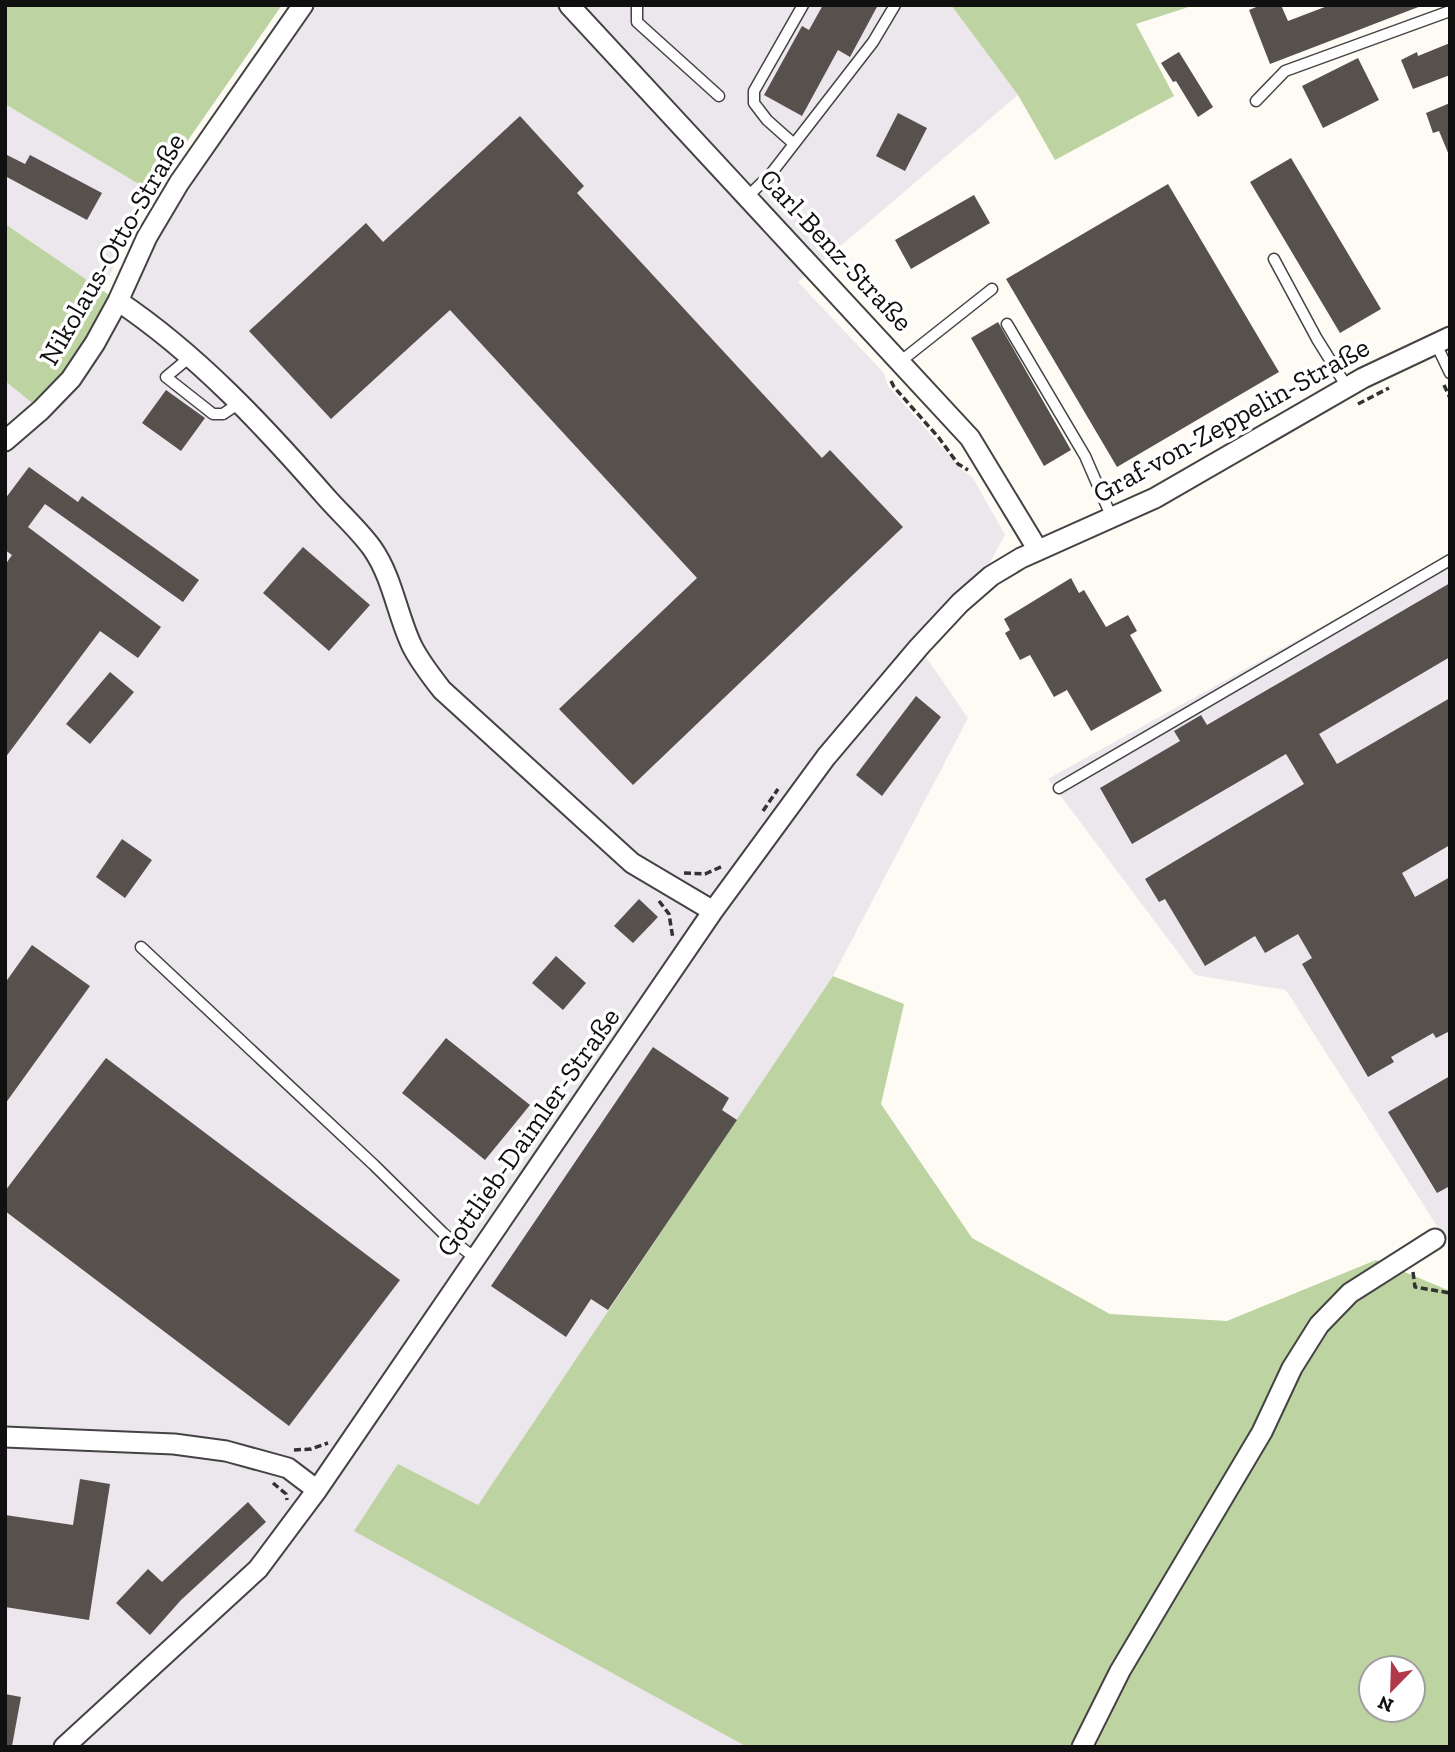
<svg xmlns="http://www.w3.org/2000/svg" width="1455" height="1752" font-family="'Zilla Slab',serif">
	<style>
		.industrial { fill: #ece6ed }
		.forest { fill: #bdd4a2; fill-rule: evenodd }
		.building { fill: #57514e }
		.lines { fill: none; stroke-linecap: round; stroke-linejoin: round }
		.lane-casing { stroke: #434343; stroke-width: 13 }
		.street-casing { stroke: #434343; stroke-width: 23 }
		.path { stroke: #323232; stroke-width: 3.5; stroke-dasharray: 7 3.5; stroke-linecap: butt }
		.lane { stroke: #fff; stroke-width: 10 }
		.street { stroke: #fff; stroke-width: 19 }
		.labels { text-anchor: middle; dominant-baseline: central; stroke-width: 7; stroke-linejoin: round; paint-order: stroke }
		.street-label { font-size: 28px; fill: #101010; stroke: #fff }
	</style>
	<rect width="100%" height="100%" fill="#fefbf4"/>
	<path class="industrial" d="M304 5H951L1018 95 798 282 884 373 888 386 961 469 973 478 1005 535 974 591 919 647 968 718 833 976 478 1505 354 1530 747 1747H5V381L41 410 209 139Z
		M5 104 152 192 102 290 5 224Z
		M1450 555V1238L1446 1240 1286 990 1195 975 1048 779Z"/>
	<path class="forest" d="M5 5H282L152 192 5 104Z
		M951 5H1195L1136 24 1174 96 1055 160 1018 95Z
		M5 224 118 301 41 410 5 381Z
		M833 976 904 1004 881 1104 972 1238 1110 1314 1227 1321 1376 1260 1450 1291V1747H747L354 1531 398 1464 478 1505ZM1371 1668H1413V1710H1371Z"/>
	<path class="building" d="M823 5H878L850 57 838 50 802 116 764 95 802 26 809 30Z
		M1261 5H1281L1288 21 1330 5 1421 6 1270 64 1249 10Z
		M1450 43V75L1413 89 1401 60 1417 52 1418 56Z
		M1179 52 1213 107 1198 117 1176 81 1173 82 1161 63Z
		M1358 58 1379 100 1323 128 1302 86Z
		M1450 103V155H1449L1439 131 1433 133 1426 113Z
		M898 113 927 128 905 171 876 156Z
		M520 116 584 186 577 193 822 458 830 450 903 527 633 785 559 709 697 578 450 310 331 419 249 331 366 223 383 242Z
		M5 154 25 164 30 155 102 193 87 220 5 176Z
		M1291 158 1381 309 1340 333 1250 182Z
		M1168 184 1279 372 1117 467 1006 279Z
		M974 195 990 223 911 269 895 240Z
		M998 322 1071 450 1044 466 971 338Z
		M166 390 205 418 181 451 142 423Z
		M29 467 78 502 82 496 199 580 183 602 45 504 28 527 161 627 138 658 100 631 5 758V565L12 555 5 550V499Z
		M303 547 370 605 329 651 263 593Z
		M1071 578 1079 593 1084 590 1106 627 1128 615 1137 631 1130 635 1162 691 1091 731 1067 690 1054 697 1030 655 1020 660 1005 633 1010 630 1004 619Z
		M1450 583V657L1319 734 1337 764 1450 698V845L1402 873 1415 897 1450 877V1031L1436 1038 1433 1033 1391 1057 1394 1062 1368 1077 1302 964 1312 958 1298 934 1265 953 1255 936 1205 966 1165 899 1159 902 1145 879 1304 784 1286 754 1132 844 1100 788 1180 741 1174 731 1201 715 1207 725Z
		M110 672 134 692 90 744 66 724Z
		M916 696 941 717 882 796 856 775Z
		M122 839 152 860 125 898 96 877Z
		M639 899 658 917 633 943 614 926Z
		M32 945 90 986 5 1104V983Z
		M556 956 586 983 563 1010 532 983Z
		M446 1038 530 1105 485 1160 402 1093Z
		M653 1047 729 1098 722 1110 737 1120 608 1310 591 1299 566 1337 491 1286Z
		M106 1058 400 1280 289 1426 5 1211V1191Z
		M1450 1076V1186L1437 1193 1388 1112Z
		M80 1479 110 1484 89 1620 5 1607V1515L73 1525Z
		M248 1502 266 1522 181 1600 150 1635 116 1603 148 1569 162 1582Z
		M5 1694 21 1697 12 1746H5Z"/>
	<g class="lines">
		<defs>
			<path id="lane" d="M637 5V22L719 96
				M1256 101 1285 71 1450 11
				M794 144 767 120 754 103V91L803 5
				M748 196 770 175 873 42 895 5
				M1274 259 1317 339 1347 387
				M1007 324 1085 456 1112 518
				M1436 344 1450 373
				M190 357 166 377 213 414H223L238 404
				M901 361 992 289
				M1059 788 1450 560
				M141 947 374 1165 443 1233 475 1258"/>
			<path id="street" d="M569 5 970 438 1038 550
				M118 301C197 354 264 426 326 497 341 514 359 530 372 548 393 578 397 615 412 646 420 662 431 676 442 690L632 863 713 911
				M5 441 41 410 71 379 95 343 118 301 147 237 179 183 303 5
				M5 1437 174 1444 226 1451 288 1468 317 1490
				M64 1747 258 1569 317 1490 713 911 826 757 919 647 960 603 991 576 1021 558 1155 498 1363 378 1450 337
				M1082 1747 1120 1671 1262 1432 1292 1368 1319 1325 1350 1293 1435 1239"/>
		</defs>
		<use href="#lane" class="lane-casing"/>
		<use href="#street" class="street-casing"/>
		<path class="path" d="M891 381 894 387 939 438 958 464 968 470
			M1444 385 1450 398
			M1358 404 1389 388
			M763 811 778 789
			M684 873 705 874 723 866
			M659 901 669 914 673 939
			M1413 1272 1415 1287 1450 1293
			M294 1450 311 1449 328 1443
			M273 1483 286 1494 287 1500"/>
		<use href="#lane" class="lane"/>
		<use href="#street" class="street"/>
	</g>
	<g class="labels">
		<g class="street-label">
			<text transform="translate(112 249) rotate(-60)">Nikolaus-Otto-Straße</text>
			<text transform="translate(836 250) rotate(47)">Carl-Benz-Straße</text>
			<text transform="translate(1231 420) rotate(-29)">Graf-von-Zeppelin-Straße</text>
			<text transform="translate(528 1132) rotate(-55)">Gottlieb-Daimler-Straße</text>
		</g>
	</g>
	<rect width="1455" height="1752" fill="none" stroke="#101010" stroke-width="14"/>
	<g transform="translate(1392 1689) rotate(203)"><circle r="33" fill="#ffffff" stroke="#9f9f9f" stroke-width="2"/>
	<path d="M0-5L12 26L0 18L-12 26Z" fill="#b03848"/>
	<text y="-10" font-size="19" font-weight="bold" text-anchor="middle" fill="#101010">N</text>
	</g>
</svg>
